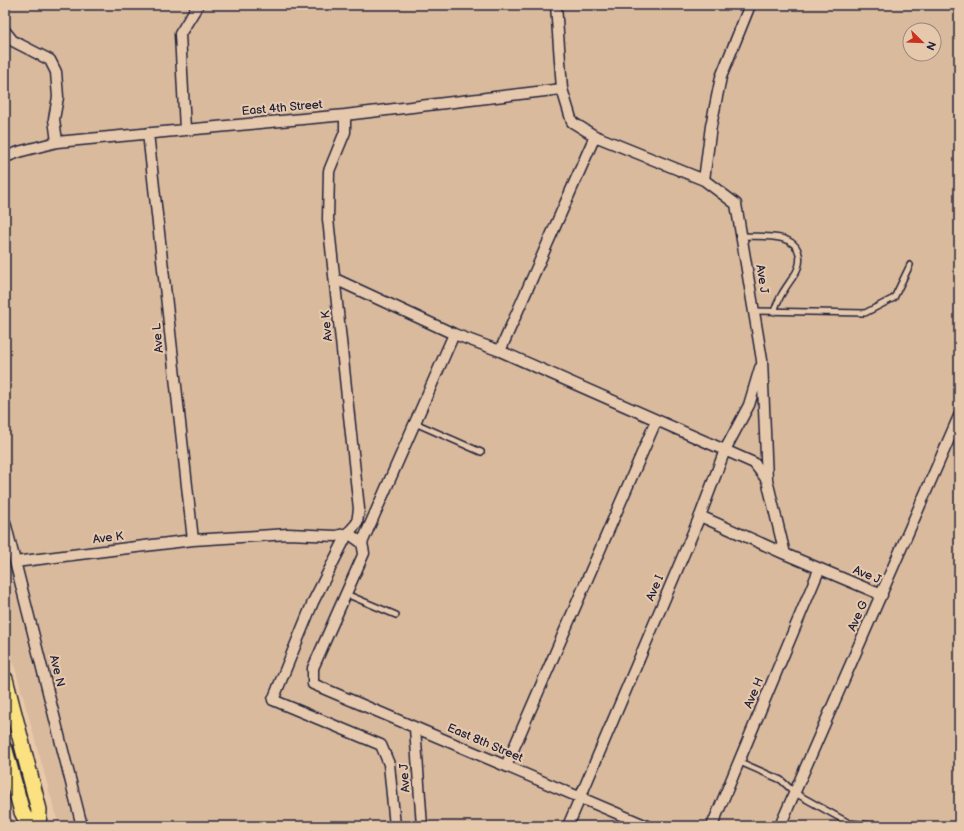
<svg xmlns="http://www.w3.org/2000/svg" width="964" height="831" font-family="'Balsamiq Sans',sans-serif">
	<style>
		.built { fill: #d9ba9d; fill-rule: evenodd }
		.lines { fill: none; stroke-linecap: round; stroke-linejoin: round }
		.lane-casing { stroke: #22223b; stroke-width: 8 }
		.street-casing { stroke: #22223b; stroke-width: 13 }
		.primary-casing { stroke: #22223b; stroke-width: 18 }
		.lane { stroke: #e6c9ad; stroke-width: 5 }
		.street { stroke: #e6c9ad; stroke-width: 10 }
		.primary { stroke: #fbe180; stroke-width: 15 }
		.labels { text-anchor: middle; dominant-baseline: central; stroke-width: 4; stroke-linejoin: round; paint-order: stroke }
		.street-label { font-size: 12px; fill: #22223b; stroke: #e6c9ad }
	</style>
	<rect width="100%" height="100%" fill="#eac9a9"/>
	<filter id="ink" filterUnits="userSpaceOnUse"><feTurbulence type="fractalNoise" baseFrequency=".025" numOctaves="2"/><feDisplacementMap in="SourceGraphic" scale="8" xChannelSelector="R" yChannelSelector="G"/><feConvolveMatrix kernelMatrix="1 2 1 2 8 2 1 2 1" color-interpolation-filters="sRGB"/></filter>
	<g filter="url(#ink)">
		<path class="built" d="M5 5H959V826H59L5 632ZM910 30H934V54H910Z
			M5 792 15 826H5Z"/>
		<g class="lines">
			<defs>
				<path id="lane" d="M742 236C759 237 795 232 799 254 801 262 798 270 793 277 785 289 778 298 774 312
					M754 311 865 313 894 298 910 265
					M415 423 481 452
					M346 594 396 615
					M740 762 781 780 795 793 849 823 881 826"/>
				<path id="street" d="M556 5 562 89 572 122 595 136 704 180 736 204 762 360 767 480 785 554 882 595
					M5 31 13 41 50 60 56 72 58 97 54 119 57 142
					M185 129 180 34 198 5
					M148 133 193 540
					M5 157 22 151 57 142 345 115 562 89
					M704 180 711 126 721 77 750 5
					M335 279 454 334 500 351 754 463 767 480
					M500 351 595 136
					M700 516 785 554
					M5 522 82 826
					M362 543 364 553 313 668V684L647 826
					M15 562 193 540 288 534 336 536 348 533 357 523 359 509 328 219 329 171 345 132V115
					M415 728 422 826
					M506 766 656 421
					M395 826 389 764 381 745 273 700 313 602 348 533 362 543 454 334
					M568 826 700 516 725 450 749 405 760 368
					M712 826 819 570
					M780 826 959 416"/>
				<path id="primary" d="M5 679 39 810 38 826
					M5 750 22 812 29 826"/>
			</defs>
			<use href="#lane" class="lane-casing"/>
			<use href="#street" class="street-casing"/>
			<use href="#primary" class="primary-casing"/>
			<use href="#lane" class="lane"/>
			<use href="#street" class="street"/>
			<use href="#primary" class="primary"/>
		</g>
	</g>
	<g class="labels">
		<g class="street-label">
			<text transform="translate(282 108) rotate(-5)">East 4th Street</text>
			<text transform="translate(762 279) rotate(81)">Ave J</text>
			<text transform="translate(327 326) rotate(-96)">Ave K</text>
			<text transform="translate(158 338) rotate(-96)">Ave L</text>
			<text transform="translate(108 538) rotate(-7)">Ave K</text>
			<text transform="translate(867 575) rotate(22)">Ave J</text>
			<text transform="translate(655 588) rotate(-67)">Ave I</text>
			<text transform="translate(858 616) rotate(-66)">Ave G</text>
			<text transform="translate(57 671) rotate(76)">Ave N</text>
			<text transform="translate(754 693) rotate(-67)">Ave H</text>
			<text transform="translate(485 743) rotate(23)">East 8th Street</text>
			<text transform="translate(405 778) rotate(-94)">Ave J</text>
		</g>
	</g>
	<rect width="964" height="831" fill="none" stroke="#e6c9ad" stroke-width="20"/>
	<rect x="10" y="10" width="944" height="811" fill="none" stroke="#22223b" stroke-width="1.5" filter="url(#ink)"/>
	<g transform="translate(922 42) rotate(113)"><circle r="19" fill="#e6c9ad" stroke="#98867f"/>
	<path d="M0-3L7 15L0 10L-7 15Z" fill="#c8321e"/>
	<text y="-6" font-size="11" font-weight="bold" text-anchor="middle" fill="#22223b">N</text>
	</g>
</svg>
